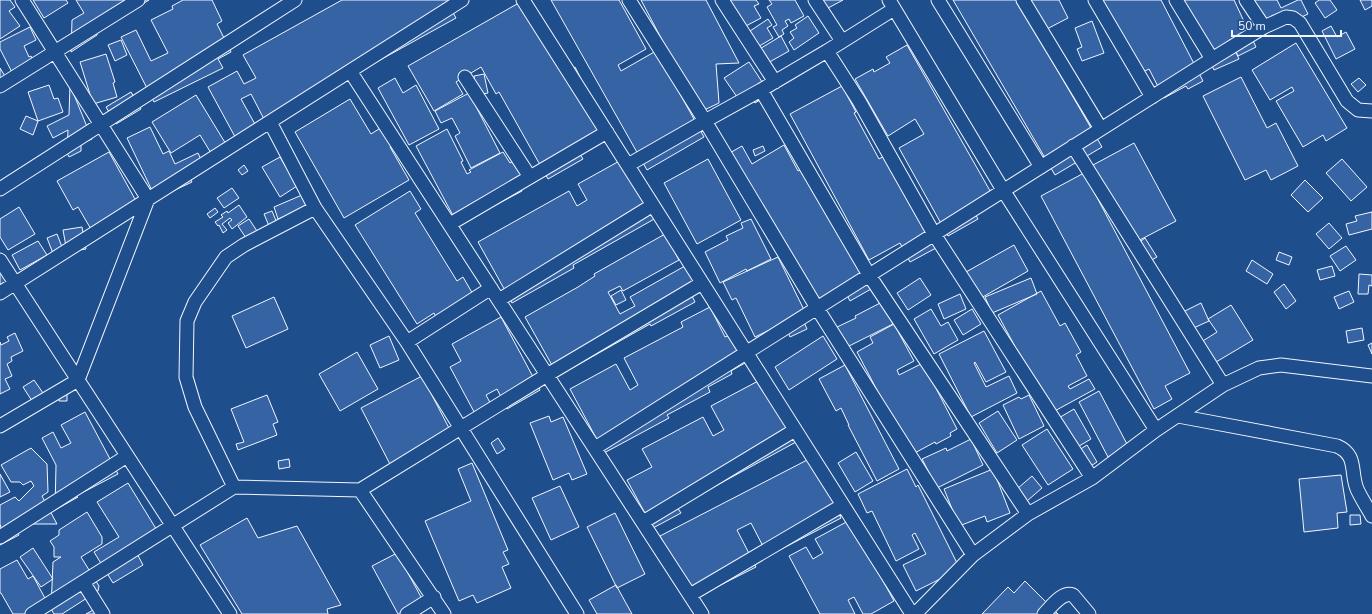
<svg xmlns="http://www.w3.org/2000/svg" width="1372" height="614" font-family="'Nunito Sans',sans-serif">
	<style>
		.building { fill: #3563a3; stroke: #f2f6ff }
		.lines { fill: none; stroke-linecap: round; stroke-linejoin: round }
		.minor-casing { stroke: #f2f6ff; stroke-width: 15 }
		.minor { stroke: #1f4e8c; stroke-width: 13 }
	</style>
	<rect width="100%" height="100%" fill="#1f4e8c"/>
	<path class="building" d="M0 0H10L15 7 9 11 20 26 0 39Z
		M33 0H66L68 3 44 18Z
		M76 0H149L97 32V35L71 52 72 20 84 13Z
		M183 0H212L222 21 217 24 231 52 218 59 223 68 154 102 121 37 136 30 151 61 168 53 151 20 173 9 172 6Z
		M342 0H467L451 9 456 18 266 123 251 94 241 99 261 135 240 146 208 87 237 71 244 84 256 78 243 55Z
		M524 0 565 72 575 67 581 79 578 81 608 134 578 151 583 159 548 179 499 92 496 94 481 67 456 82 463 94 434 111 408 66Z
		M551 0H619L646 49 618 65 621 71 656 51 704 137 647 170Z
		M641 0H706L739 63 716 64 719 103 700 112Z
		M729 0H756L759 4 754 6 761 18 744 27Z
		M769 0H795L804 16 791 23 789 19 785 21 788 26 782 30 784 34 779 37 773 27 777 25 767 7 772 4Z
		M809 0H843L817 14Z
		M953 0H1017L1102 147 1055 175Z
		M1027 0H1059L1068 18 1043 31Z
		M1102 0H1161L1203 81 1188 89 1186 86 1164 98 1149 69 1141 73Z
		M1181 0H1234L1256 47 1238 56 1230 39 1239 59 1214 70Z
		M1254 0H1277L1281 8 1298 0H1301L1308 14 1269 32Z
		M1319 0H1330L1337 10 1325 18 1315 3Z
		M1360 0H1372V6L1365 10Z
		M808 16 819 33 794 50 789 42 794 38 790 32 797 28 795 25Z
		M768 19 772 25 767 28 773 38 756 48 747 33Z
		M1092 21 1104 53 1082 61 1077 49 1082 47 1075 28Z
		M1331 26 1337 37 1346 32 1355 49 1336 59 1322 31Z
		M30 27 36 40 24 46 29 57 31 56 37 69 16 80 0 49V42Z
		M781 36 789 51 766 64 758 50Z
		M121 40 127 55 115 61 108 45Z
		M1296 43 1347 128 1326 141 1323 135 1303 147 1276 101 1294 91 1292 87 1270 100 1252 70Z
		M907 45 993 196 972 208 978 219 948 236 899 148 924 134 915 119 888 136 855 79 873 69 874 72 890 63 886 57Z
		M106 54 115 82 113 83 117 97 93 104 80 62Z
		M749 62 770 94 755 103 747 91 737 97 724 78Z
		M0 68 11 86 0 93Z
		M484 74 488 93 477 95 474 76Z
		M1241 77 1267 128 1276 123 1298 166 1271 180 1266 170 1245 180 1203 96Z
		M395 78 403 93 416 85 439 129 409 145 378 88Z
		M1359 78 1366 85 1358 92 1351 84Z
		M49 85 54 99 58 98 63 112 38 121 28 92Z
		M70 85 92 139 81 144V151L69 157 67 153 68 130 53 138 47 126 69 115Z
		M842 86 856 112 854 113 879 159 886 155 936 248 910 262 900 243 869 260 790 114Z
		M131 92 141 109 116 124 106 107Z
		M469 93 500 153 471 168 455 136 460 133 452 118 441 123 435 111Z
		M196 95 232 154 217 163 200 135 171 153 152 122Z
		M350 99 371 134 382 127 393 146 390 147 409 180 344 218 295 132Z
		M26 116 38 121 33 135 20 129Z
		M150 127 163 154 169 151 175 164 198 153 204 166 188 174 192 182 156 199 127 138Z
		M447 129 463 161 461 162 467 174 471 172 469 170 503 152 510 163 515 160 525 179 518 183 522 191 458 225 416 146Z
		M1134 143 1176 221 1134 243 1093 165Z
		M784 145 798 171 803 168 871 289 850 301 842 286 823 310 776 227 771 230 728 154 742 146 752 164Z
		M763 146 765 151 755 156 753 150Z
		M109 152 141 210 95 236 78 207 73 210 57 181Z
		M280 157 297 186 280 197 262 167Z
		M623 159 656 218 573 265 574 268 512 303 478 242 569 191 577 206 587 200 578 184Z
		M708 159 741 220 697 244 664 183Z
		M1342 159 1367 187 1351 201 1326 173Z
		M244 165 248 171 242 175 238 170Z
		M1084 173 1190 373 1165 386 1172 399 1154 409 1041 196Z
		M1305 180 1323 198 1308 212 1291 195Z
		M232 188 239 198 224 208 217 198Z
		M410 191 421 209 415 213 457 281 463 277 474 296 437 319 434 313 417 324 355 225Z
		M302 195 307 207 278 219 274 207Z
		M239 205 247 217 232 229 228 223 232 220 230 218 222 224 227 230 223 233 219 225 218 226 215 222 223 217 221 215 227 211 228 213Z
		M19 207 35 234 8 250 0 237V219Z
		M215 208 218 212 210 218 207 214Z
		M272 211 277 223 269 226 264 214Z
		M1372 212V229L1349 235 1346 224 1357 221 1355 216Z
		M249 219 257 231 246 238 238 226Z
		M751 219 771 259 747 271 746 269 720 283 705 252 728 240 726 236 743 228 741 223Z
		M1329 223 1342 238 1329 249 1316 234Z
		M82 227 86 249 67 252 63 230Z
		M57 234 64 252 54 256 47 238Z
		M665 234 679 260 623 291 620 286 608 292 620 314 635 306 630 297 692 262 706 288 692 296 695 302 651 326 650 324 558 376 525 317 578 287 595 276 594 274Z
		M1145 238 1157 257 1148 262 1137 244Z
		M38 241 47 255 20 270 12 255Z
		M1014 245 1028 271 981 298 966 272Z
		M1346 246 1356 260 1340 271 1330 256Z
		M1279 252 1292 257 1289 265 1276 260Z
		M778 257 808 318 803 320 807 329 790 337 784 323 755 337 736 298 732 300 723 282Z
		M1252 260 1273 274 1267 284 1246 271Z
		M1332 266 1335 276 1320 280 1317 270Z
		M0 268 9 281 0 285Z
		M1359 274 1372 275V286L1369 285 1368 294H1358Z
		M920 278 931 295 908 310 897 293Z
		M1031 278 1037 294 992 313 985 297Z
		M1284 284 1296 301 1286 309 1274 292Z
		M621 290 626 300 616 305 611 296Z
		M1041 291 1060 326 1065 323 1081 352 1076 355 1087 376 1068 386 1070 389 1089 379 1095 389 1051 413 998 315Z
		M1349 291 1354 302 1339 309 1334 297Z
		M960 294 966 309 944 319 938 304Z
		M274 297 288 329 246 348 232 316Z
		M882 302 893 324 845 348 835 328 856 318 855 316Z
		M1201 303 1209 321 1187 331 1179 314Z
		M1231 305 1253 340 1211 365 1198 344 1217 332 1208 319Z
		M710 307 725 337 730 335 745 363 731 371 732 374 708 387 710 392 667 415 669 418 604 453 570 389 616 364 630 390 638 385 624 358 683 327 681 322Z
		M931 309 941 326 948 322 958 340 934 354 914 319Z
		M972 309 981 324 963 335 954 320Z
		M501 317 540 390 507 409 497 389 486 395 496 414 480 423 450 367 461 361 452 344Z
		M894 324 914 361 897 370 899 375 923 363 957 429 950 433 951 436 936 444 935 442 911 455 857 352 873 343 870 337Z
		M1362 328 1364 340 1348 343 1346 331Z
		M984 331 1006 372 986 382 975 362 974 363 986 387 1009 376 1017 393 971 417 939 354Z
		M15 333 23 351 11 357 12 361 7 364 12 376 5 379 10 389 0 394V342L1 345 9 341 7 337Z
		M389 336 399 360 380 368 370 345Z
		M823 336 837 359 789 390 775 367Z
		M1372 343V354L1368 345Z
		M357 352 378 389 340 411 319 374Z
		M845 365 899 469 877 481 848 425H849L841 408 836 411 819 379Z
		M422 376 450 430 393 470 361 408Z
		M762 379 796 442 677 507 681 513 653 528 627 480 652 467 642 449 703 417 713 436 724 430 711 406Z
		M34 380 43 393 32 401 23 387Z
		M59 387H67V401H59Z
		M1099 391 1128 446 1108 457 1079 402Z
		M267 395 278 422 273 424 277 435 238 450 236 444 244 442 231 409Z
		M1029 395 1044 426 1019 439 1003 405 1019 397 1021 399Z
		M1074 409 1091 439 1074 449 1057 419Z
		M998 411 1017 440 997 453 979 423Z
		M85 412 118 474 74 497H78L55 510 56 465 42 438 53 432 61 448 71 443 61 425Z
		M549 416 551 422 563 417 587 474 572 480 569 473 553 480 530 423Z
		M1047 429 1073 469 1048 485 1022 445Z
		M498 438 505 449 497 454 491 443Z
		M971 439 983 465 937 488 922 459 946 448 947 451Z
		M1087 445 1097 462 1086 469 1076 452Z
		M31 448 47 464 48 492 42 496 57 524H13L19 535 0 545V527L1 526 0 525V505L15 497 19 501 34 486 31 481 23 485 20 482H11L1 465Z
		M856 452 873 481 855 492 838 463Z
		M811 458 841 518 768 556 751 523 737 530 756 567 693 599 660 536Z
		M289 459 290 467 279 469 278 461Z
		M472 463 508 550 503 552 509 564 502 567 511 588 477 603 473 595 459 601 425 521 471 501 458 469Z
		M907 469 916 487 918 485 960 569 916 591 903 565 926 554 915 533 912 535 919 549 896 561 872 511 867 513 858 494Z
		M993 469 1010 513 987 522 985 516 959 526 944 489Z
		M0 474 10 492 0 497Z
		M1341 475 1347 512 1337 513 1338 528 1304 532 1299 479Z
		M1032 476 1042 488 1027 501 1017 489Z
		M128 483 158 532 134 548 143 565 113 583 94 552 119 537 97 502Z
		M560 486 579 527 551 540 532 498Z
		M87 512 102 537V544L81 557 99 586 98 591 62 614H54L51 609 53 562 61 557H54V547L50 541 59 535V530Z
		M615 513 645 574 617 588 587 527Z
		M1350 515H1360L1361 524 1350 525Z
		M247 518 258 538 297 526 341 605 327 609 328 614H242L200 545Z
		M850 520 894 601 871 614H863L854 597 848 600 855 614H820L789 556 806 547 813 559 823 553 815 539Z
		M33 548 53 579 41 587 20 557Z
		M397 553 427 608 416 614H398L372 566Z
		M17 560 28 579 33 576 47 602 44 614H13L1 593H0V569Z
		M1025 581 1058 614H982L1008 587 1014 593Z
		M616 585 632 614H597L589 600Z
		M97 608 100 614H86Z"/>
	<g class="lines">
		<defs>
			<path id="minor" d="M523 0 912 614
				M629 0 705 121 817 308 973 555
				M722 0 775 82
				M815 0 842 41
				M889 0 1003 190 1156 430
				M938 0 1041 167
				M1023 0 1101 129
				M1095 0 1152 97
				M1176 0 1212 59
				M1246 0 1264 27
				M827 51 859 101 934 234 1092 478
				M350 71 702 614
				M465 77 530 177
				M0 86 138 0
				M761 90 869 275 1028 514
				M270 122 315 208 407 342 577 614
				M1073 146 1223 385
				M628 165 705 121 761 90 827 51 894 9
				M0 189 295 0
				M450 224 607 132
				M0 260 230 614
				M0 293 462 0
				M499 300 653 205
				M407 342 491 288
				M1178 416 1337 446C1358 455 1350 472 1357 489 1361 498 1367 507 1372 516
				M0 426 78 380 148 199 22 0
				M595 448 1212 59 1264 27 1286 17 1293 18 1300 23 1347 101 1358 110 1372 111
				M234 487 195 407 186 377 187 321 195 302 226 257 244 245 315 208
				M360 490 444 614
				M643 522 795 430
				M0 537 127 456
				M83 582 103 614
				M690 595 843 505
				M32 614 234 487 360 490 547 375 702 283
				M407 614 434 597
				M915 614 973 555 1028 514 1092 478 1156 430 1223 385 1259 368 1281 365 1372 376
				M1044 614C1051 607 1062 591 1073 595L1089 614"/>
		</defs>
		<use href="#minor" class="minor-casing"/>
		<use href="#minor" class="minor"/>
	</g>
	<path d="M1232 30v6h109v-6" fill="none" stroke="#f2f6ff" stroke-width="2"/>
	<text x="1238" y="30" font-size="12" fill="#f2f6ff" stroke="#1f4e8c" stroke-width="3" paint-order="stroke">50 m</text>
</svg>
